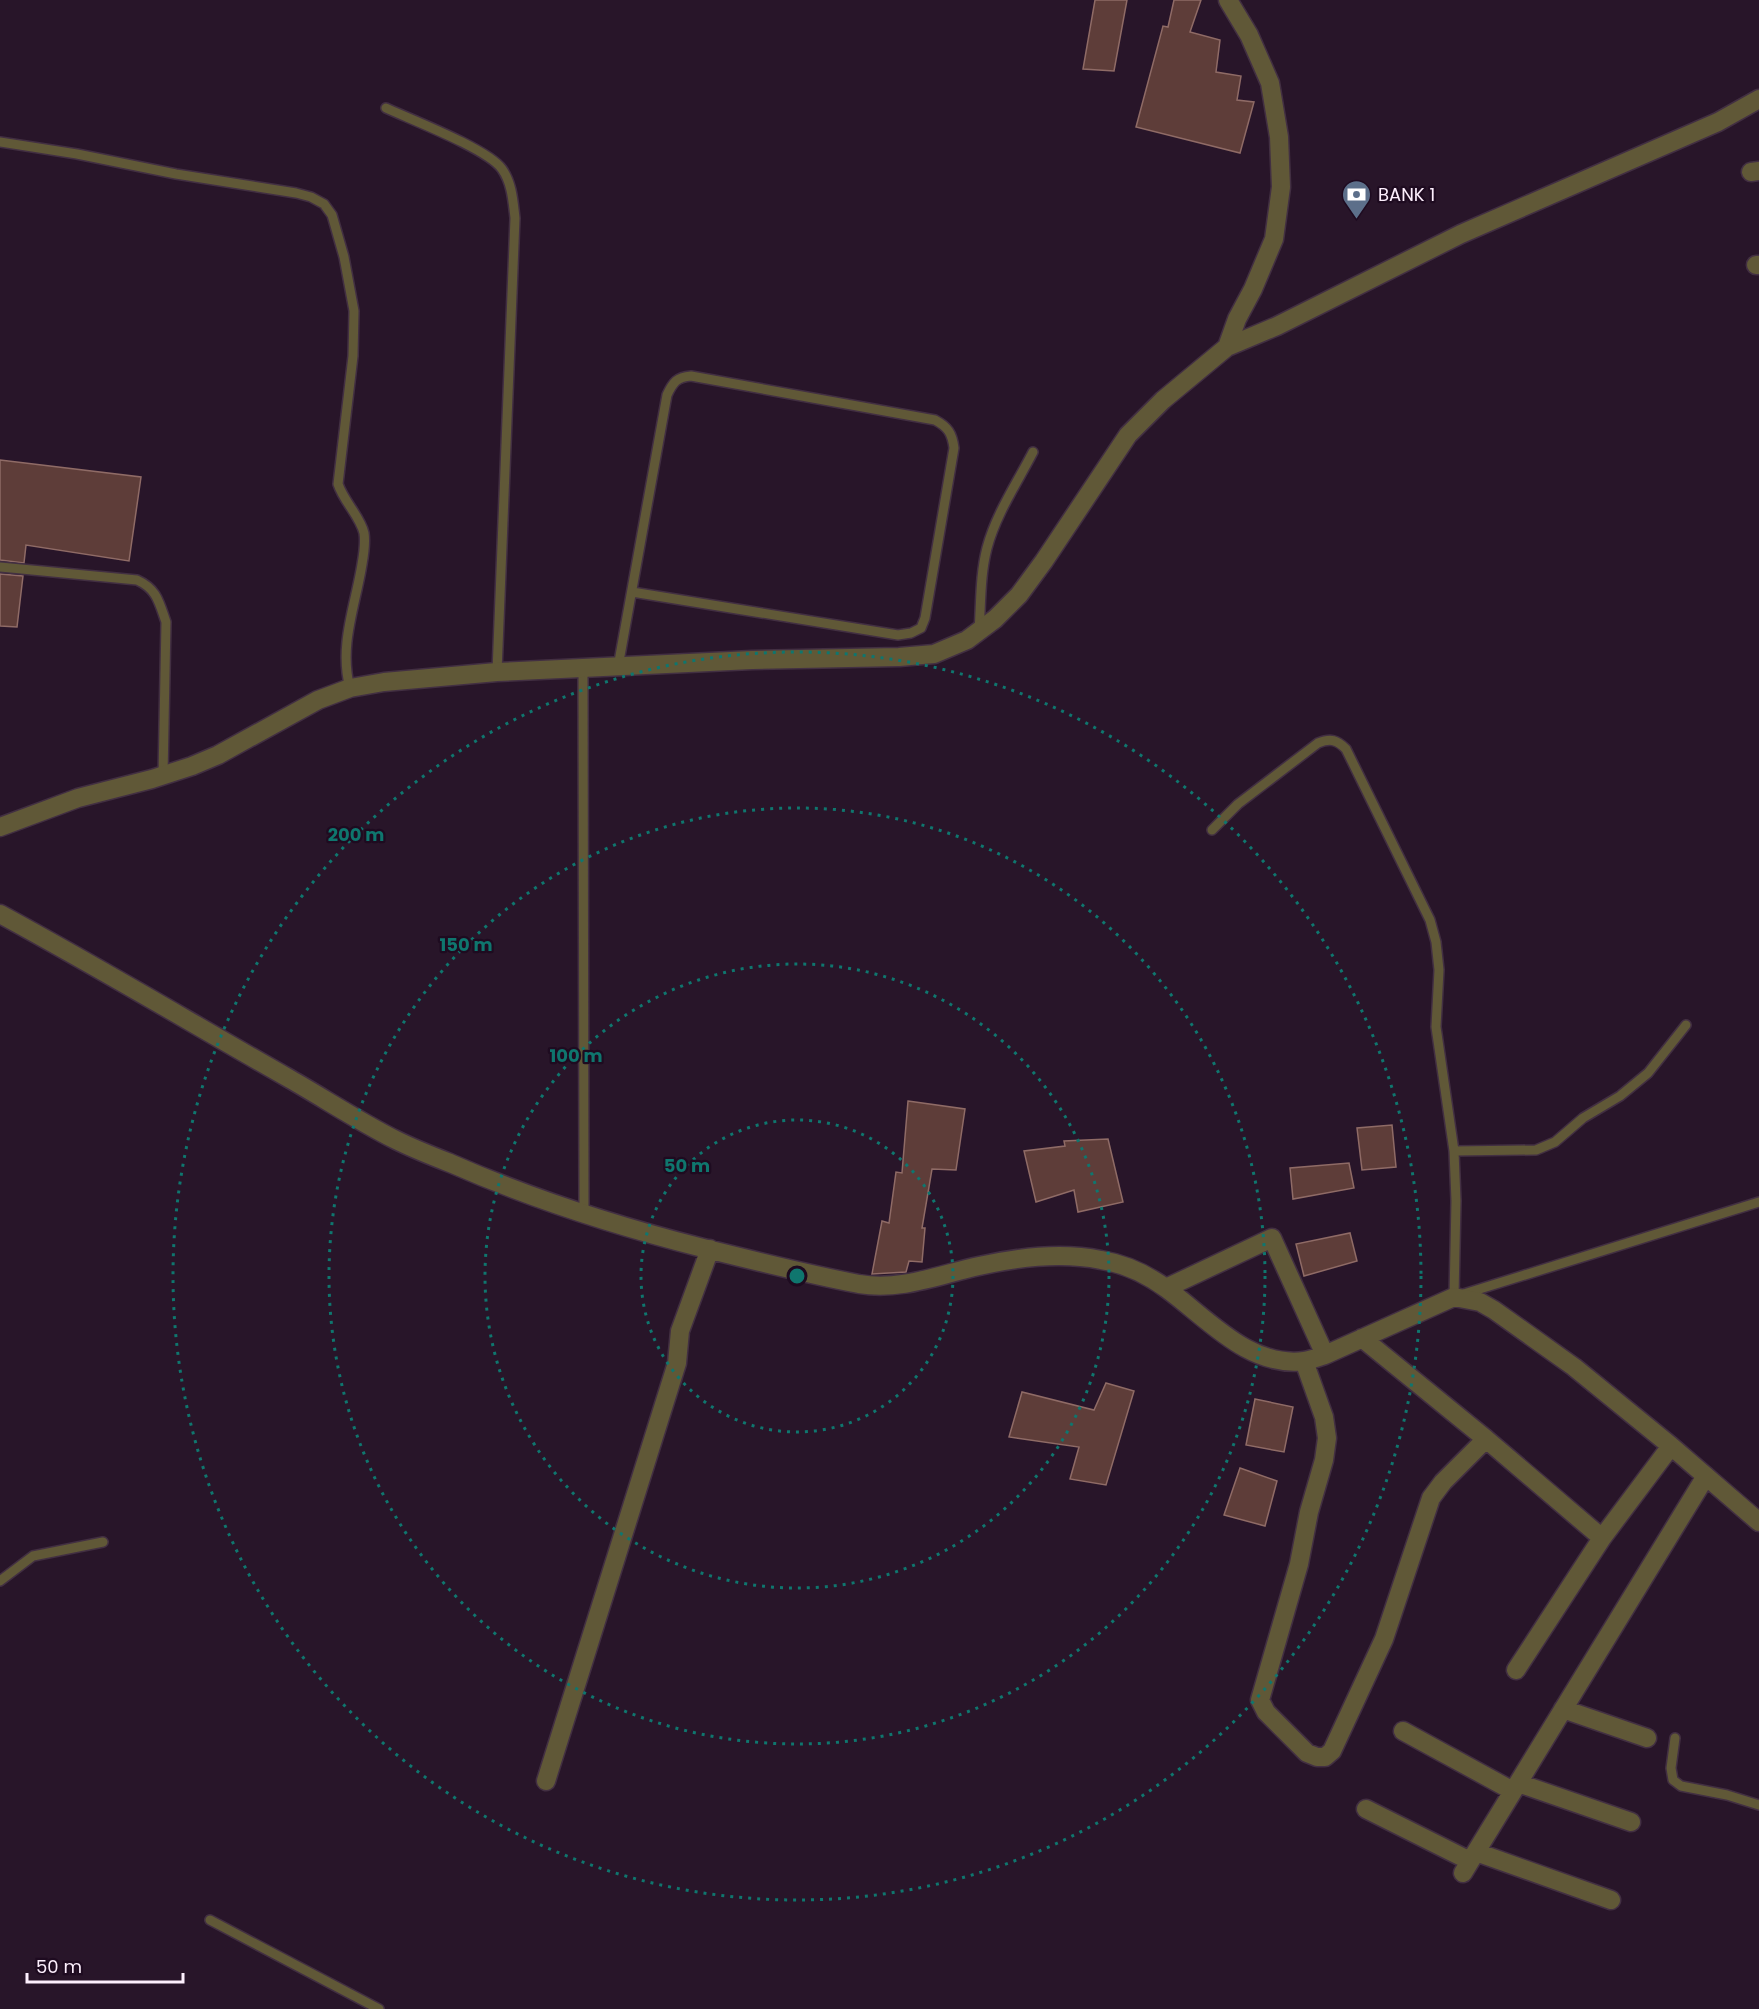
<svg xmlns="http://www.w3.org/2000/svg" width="1759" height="2009" font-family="Poppins,sans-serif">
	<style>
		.building { fill: #5e3d39; stroke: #8f6b66; stroke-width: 1.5 }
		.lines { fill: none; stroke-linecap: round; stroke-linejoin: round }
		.lane-casing { stroke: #422f42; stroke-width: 12 }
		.street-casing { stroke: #422f42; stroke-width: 21 }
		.lane { stroke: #605837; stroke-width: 9 }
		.street { stroke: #605837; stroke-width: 18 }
		.ring { fill: none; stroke: #0f766e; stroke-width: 3; stroke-dasharray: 3 6 }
		.labels { text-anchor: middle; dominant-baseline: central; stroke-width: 4.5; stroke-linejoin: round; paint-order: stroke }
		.poi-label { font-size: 18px; fill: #fdeffd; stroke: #1e0b20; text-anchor: start }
		.centre { fill: #0f766e; stroke: #1e0b20; stroke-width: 3 }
		.ring-label { font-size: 18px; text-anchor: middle; font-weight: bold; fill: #0f766e; stroke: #1e0b20; stroke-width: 4.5; stroke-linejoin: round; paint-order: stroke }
	</style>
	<rect width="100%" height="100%" fill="#281529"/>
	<path class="building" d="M1095 0H1127L1114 71 1083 69Z
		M1174 0H1201L1190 32 1220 40 1216 72 1241 76 1237 100 1254 102 1240 153 1136 127 1163 26 1168 27Z
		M0 460 141 477 129 561 26 545 24 563 0 560Z
		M0 574 23 576 17 627 0 626Z
		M908 1101 965 1109 956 1170 932 1169 922 1228H925L922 1262 909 1261 906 1272 872 1274 882 1221 889 1223 896 1172 902 1173Z
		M1392 1125 1396 1167 1362 1170 1357 1128Z
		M1108 1139 1123 1202 1078 1212 1074 1190 1036 1202 1024 1151 1065 1146 1064 1141Z
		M1349 1163 1354 1188 1293 1199 1290 1168Z
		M1350 1233 1357 1261 1304 1276 1296 1244Z
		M1106 1383 1134 1391 1106 1485 1070 1479 1079 1447 1009 1437 1022 1392 1094 1410Z
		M1255 1399 1293 1407 1284 1452 1246 1445Z
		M1240 1468 1277 1481 1265 1526 1224 1515Z"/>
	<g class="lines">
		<defs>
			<path id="lane" d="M386 108C412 120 488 149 502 169 512 183 513 201 515 218L497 672
				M0 142 77 154 176 174 296 193 311 197 324 204 332 215 344 257 354 311 353 356 338 484C344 502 360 516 364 533 366 545 363 558 361 570 354 609 339 648 350 688
				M0 567 137 580C157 589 159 602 166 622L163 776
				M979 631C981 603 980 575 987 548 996 514 1017 483 1033 452
				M618 667 667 395C673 382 677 377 691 376L935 420C948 427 952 433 954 448L925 618 921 628 911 633 898 635 632 592
				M583 668 584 1214
				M1212 830 1238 804 1318 743C1331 738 1337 740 1346 749L1430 920 1436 942 1439 970 1436 1027 1454 1151 1456 1201 1454 1297 1759 1202
				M1454 1151 1536 1150 1555 1142 1583 1118 1620 1096 1648 1073 1686 1025
				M0 1581 33 1556 103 1542
				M1675 1738 1671 1768 1673 1780 1681 1786 1727 1795 1759 1805
				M210 1920 379 2009"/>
			<path id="street" d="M1751 172 1759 171
				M1756 265H1759
				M1227 347 1237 319 1253 289 1274 239 1281 187 1279 137 1270 83 1249 35 1228 0
				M0 827 78 798 152 779 192 766 218 755 318 700 350 688 384 682 497 672 752 660 899 657 934 654 967 640 995 619 1019 595 1044 561 1128 435 1163 400 1227 347 1277 326 1461 234 1718 122 1759 99
				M0 914C98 967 193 1024 290 1079 325 1099 360 1122 396 1140 414 1149 432 1156 450 1163 532 1199 616 1226 703 1248 755 1261 807 1274 859 1284 901 1291 938 1275 979 1266 1019 1257 1061 1252 1101 1260 1125 1264 1148 1275 1167 1289 1207 1318 1249 1368 1304 1361 1311 1360 1319 1357 1325 1355L1454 1297 1480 1302 1494 1310 1574 1367 1671 1446 1759 1522
				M1166 1288 1272 1238 1325 1355
				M1362 1338 1486 1439 1602 1538
				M1304 1361 1324 1417 1327 1438 1324 1460 1309 1512 1299 1564 1260 1700 1266 1712 1307 1753 1317 1757H1325L1332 1751 1384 1639 1431 1498 1443 1482 1486 1439
				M1516 1670 1602 1538 1671 1446
				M1563 1709 1647 1738
				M1403 1731 1513 1791
				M546 1781 677 1363 680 1331 710 1249
				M1518 1783 1631 1822
				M1366 1809 1470 1861
				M1476 1852 1611 1900
				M1463 1873 1706 1476"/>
		</defs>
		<use href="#lane" class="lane-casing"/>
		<use href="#street" class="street-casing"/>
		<use href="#lane" class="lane"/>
		<use href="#street" class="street"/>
	</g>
	<g class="ring">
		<circle cx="797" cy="1276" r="156"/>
		<circle cx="797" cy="1276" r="312"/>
		<circle cx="797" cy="1276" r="468"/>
		<circle cx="797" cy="1276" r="624"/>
	</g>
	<defs>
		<symbol id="bank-pin" viewBox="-11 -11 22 30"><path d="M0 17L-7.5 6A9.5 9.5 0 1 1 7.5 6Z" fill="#5c6f8a" stroke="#1e0b20"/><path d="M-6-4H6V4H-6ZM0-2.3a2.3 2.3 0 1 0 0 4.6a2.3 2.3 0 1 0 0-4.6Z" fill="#fff"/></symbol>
	</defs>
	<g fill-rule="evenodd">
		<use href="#bank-pin" x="1340" y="178" width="33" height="45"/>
	</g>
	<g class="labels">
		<g class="poi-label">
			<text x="1378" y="194">BANK 1</text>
		</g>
	</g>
	<circle cx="797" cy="1276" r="9" class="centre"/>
	<g class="ring-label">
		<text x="356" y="841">200 m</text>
		<text x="466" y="951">150 m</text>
		<text x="576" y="1062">100 m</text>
		<text x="687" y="1172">50 m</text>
	</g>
	<path d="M27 1973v9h156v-9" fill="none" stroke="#fdeffd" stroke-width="3"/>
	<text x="36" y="1973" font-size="18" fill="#fdeffd" stroke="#1e0b20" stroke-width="4.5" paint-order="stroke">50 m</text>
</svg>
